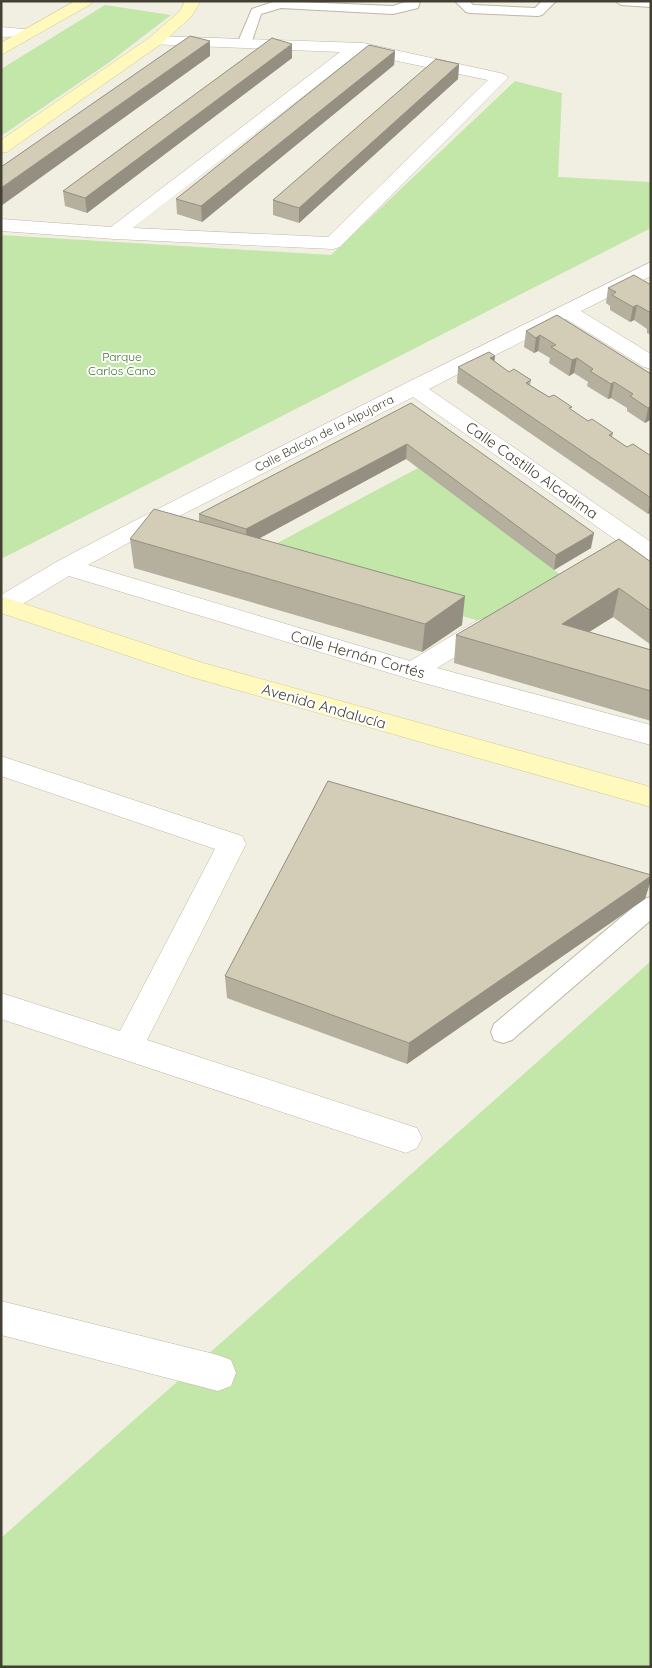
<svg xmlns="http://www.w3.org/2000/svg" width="652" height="1668" font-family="Quicksand,sans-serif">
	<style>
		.green { fill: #c2e7a9 }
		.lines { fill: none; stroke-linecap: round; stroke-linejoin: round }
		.lane-casing { stroke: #bdb8a5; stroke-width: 2 }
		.street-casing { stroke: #bdb8a5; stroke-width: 1 }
		.secondary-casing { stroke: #d3cb91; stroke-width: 1 }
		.lane { fill: #fff; fill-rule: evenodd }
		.street { fill: #fff; fill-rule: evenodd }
		.secondary { fill: #fff9be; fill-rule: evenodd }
		.wall { fill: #b5af9d }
		.shaded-wall { fill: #948f80 }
		.building { fill: #d3ccb7; stroke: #948f80 }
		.labels { text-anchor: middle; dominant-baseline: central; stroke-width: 4; stroke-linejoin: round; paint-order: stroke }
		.far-park-label { font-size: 12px; fill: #387426; stroke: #fff }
		.far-street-label { font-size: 12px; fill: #433f33; stroke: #fff }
		.street-label { font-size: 15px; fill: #433f33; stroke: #fff }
	</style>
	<rect width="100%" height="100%" fill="#f1efe2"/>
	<path class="green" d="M105 5 171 15 111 61 1 136V69Z
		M515 81 562 93 558 177 651 182V228L1 559V235L331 255Z
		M418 468 565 578 490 624 253 556Z
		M651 961V1667H1V1538Z"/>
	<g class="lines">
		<defs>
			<path id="lane" d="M276 1 393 6 408 1H420L418 8 393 14 281 8 261 14 251 44 249 47H239L237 44 252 9Z
				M455 1H469L473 5 535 8 542 1H556L542 15 538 16 470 13 466 12Z
				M615 1H651V7L621 5Z
				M651 897V920L512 1040 503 1043 494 1040 491 1032 494 1024 643 899Z"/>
			<path id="street" d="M1 27 34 30 36 33 34 36 1 37Z
				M155 36 363 43 500 73 506 75 508 78 340 247 333 249 115 239 1 231V219L111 227 340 52 149 44 147 41 149 38ZM359 53 488 80 328 237 133 228Z
				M651 262V276L581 311 651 354V369L644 367 566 319 429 389 651 542V561L643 559 413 397 152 530 88 565 410 661 478 620 487 617 496 620 499 626 496 632 437 668 651 725V745L413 680 69 576 11 611 1 613V595L58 561 136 520 406 383Z
				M1 756 242 836 246 844 147 1040 417 1128 422 1138 417 1148 406 1153 1 1019V993L120 1031 215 849 1 776Z
				M1 1301 218 1355 231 1360 236 1373 231 1386 218 1391 1 1335Z"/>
			<path id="secondary" d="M75 1H93L91 4 1 55V43Z
				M185 1H201L191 17 161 44 7 152 1 153V140L149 38 180 11Z
				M1 596 203 663 651 787V807L188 676 1 613Z"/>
		</defs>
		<use href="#lane" class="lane-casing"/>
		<use href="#street" class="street-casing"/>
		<use href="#secondary" class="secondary-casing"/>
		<use href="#lane" class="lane"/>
		<use href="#street" class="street"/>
		<use href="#secondary" class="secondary"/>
	</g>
	<path class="wall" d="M292 44V58L87 213 65 206 63 191Z
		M395 51 394 65 202 222 177 214 176 199Z
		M459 64 458 79 299 223 273 215V200Z
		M651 285V335L647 333V329L634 320 630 322 610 310V306L606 303 608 288Z
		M557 315 651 374V421L650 420 645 423 627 411V408L611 398 608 399 587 386 588 382 574 373 569 376 549 363 550 358 538 351 534 353 524 347 526 331Z
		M495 356 494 361 509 372 531 380 530 385 588 421 613 433 612 437 627 447 651 456V512L648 514 457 383 458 367Z
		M411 403 591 548 554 570 406 459 258 539 462 625 422 652 134 568 130 539 199 522V514Z
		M651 562V645L613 617 589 632 651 650V721L454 663 456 635Z
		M651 875V879L645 899 407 1064 227 998 225 976Z"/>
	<path class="shaded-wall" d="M210 41V56L1 206V188Z
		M292 44V58L87 213 85 198Z
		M395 51 394 65 202 222 201 206Z
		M459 64 458 79 299 223V208Z
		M637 305 634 320 630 322 633 307Z
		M540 335 538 351 534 353 536 338Z
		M495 356 493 371 490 358Z
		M577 358 574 373 569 376 572 360Z
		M614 382 611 398 608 399 611 384Z
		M651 406 650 420 645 423 648 408Z
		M407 444 406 459 247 545 246 529Z
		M651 499V512L648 514Z
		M594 533 591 548 554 570 556 555Z
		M619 588 613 617 557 652 562 624Z
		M465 596 462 625 422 652 425 624Z
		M651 876V879L645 899 407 1064 409 1043Z"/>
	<path class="building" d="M190 36 210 41 1 188V167Z
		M272 38 292 44 85 198 63 191Z
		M369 45 395 51 201 206 176 199Z
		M436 59 459 64 299 208 273 200Z
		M634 275 651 285V313L637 305 633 307 612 295 616 292 608 288Z
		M557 315 651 374V406L648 408 630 396 633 394 614 382 611 384 590 371 593 369 577 358 572 360 551 347 556 345 540 335 536 338 526 331Z
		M489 352 495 356 490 358 509 372 514 369 531 380 526 383 549 397 554 395 572 407 569 408 588 421 592 419 613 433 609 435 627 447 633 444 651 456V498L458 367Z
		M411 403 594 533 556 555 407 444 246 529 199 514Z
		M154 509 465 596 425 624 130 539Z
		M619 539 651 562V611L619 588 562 624 651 650V691L456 635Z
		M328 781 651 875V876L409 1043 225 976Z"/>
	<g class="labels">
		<g class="far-park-label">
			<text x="122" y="356">Parque<tspan x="122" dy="14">Carlos Cano</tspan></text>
		</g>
		<g class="far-street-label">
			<text transform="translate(324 433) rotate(-27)">Calle Balcón de la Alpujarra</text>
		</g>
		<g class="street-label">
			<text transform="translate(532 470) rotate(35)">Calle Castillo Alcadima</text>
			<text transform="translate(358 654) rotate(16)">Calle Hernán Cortés</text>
			<text transform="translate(324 706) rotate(16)">Avenida Andalucía</text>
		</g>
	</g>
	<rect width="652" height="1668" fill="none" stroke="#433f33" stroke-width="5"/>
</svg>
